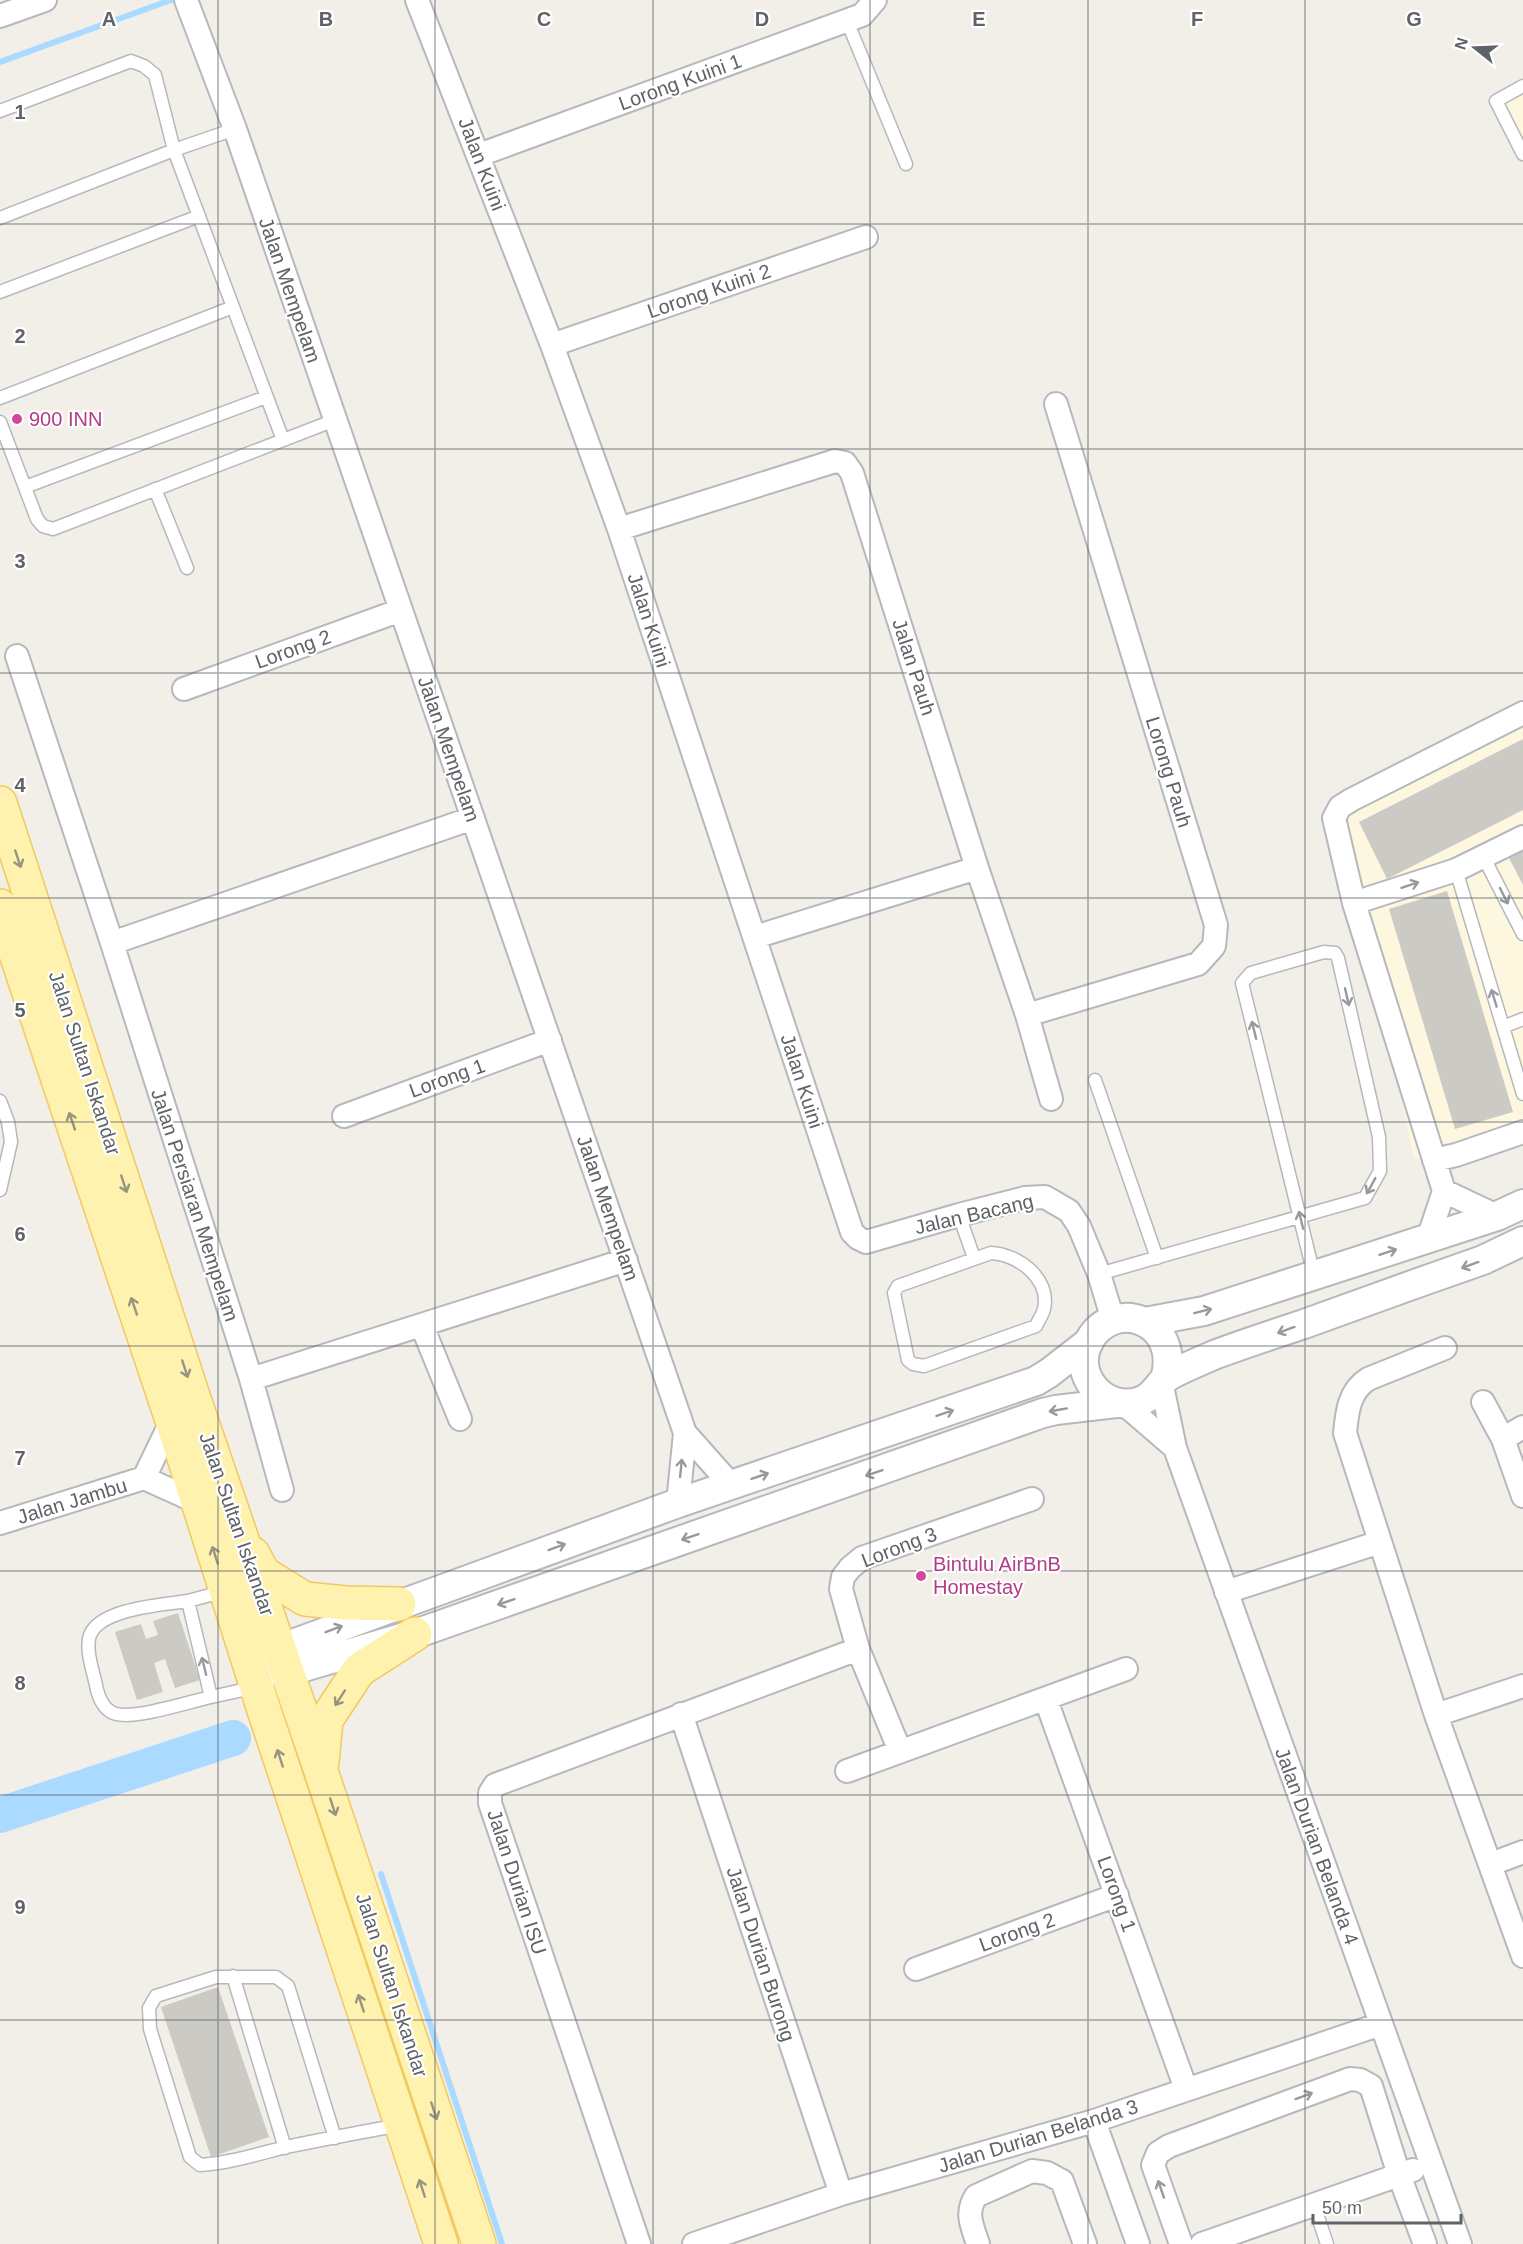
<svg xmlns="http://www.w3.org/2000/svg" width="1523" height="2244" font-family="Helvetica,sans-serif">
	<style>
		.commercial { fill: #fef7e0 }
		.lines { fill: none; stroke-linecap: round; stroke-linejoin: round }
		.stream { stroke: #aadaff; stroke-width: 6 }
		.river { stroke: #aadaff; stroke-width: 36 }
		.building { fill: #cccac5 }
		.service-casing { stroke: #b5b8bc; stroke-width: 15 }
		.minor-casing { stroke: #b5b8bc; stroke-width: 26 }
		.tertiary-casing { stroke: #b5b8bc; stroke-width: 32 }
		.primary-casing { stroke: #f2c960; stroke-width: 36 }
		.service { stroke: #fff; stroke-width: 12 }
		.minor { stroke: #fff; stroke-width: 22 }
		.tertiary { stroke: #fff; stroke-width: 28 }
		.primary { stroke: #fff2af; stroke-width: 33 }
		.oneway { stroke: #979581 }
		.oneway2 { stroke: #979a9d }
		.grid { fill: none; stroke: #5f6368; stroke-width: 1.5; stroke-opacity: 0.55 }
		.hotel-dot { fill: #d1479c; stroke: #fff; stroke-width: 2 }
		.labels { text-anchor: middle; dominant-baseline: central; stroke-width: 4.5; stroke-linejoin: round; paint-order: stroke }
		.street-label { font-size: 20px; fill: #5f6368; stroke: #fff }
		.hotel-label { font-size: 20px; fill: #b23c85; stroke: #fff; text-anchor: start }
		.grid-label { font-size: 20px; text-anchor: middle; font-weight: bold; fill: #5f6368; stroke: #fff; stroke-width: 4.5; stroke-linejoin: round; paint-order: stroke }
	</style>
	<rect width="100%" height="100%" fill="#f1efe8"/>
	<path class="commercial" d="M1523 86V154L1496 101Z
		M1523 714V1131L1414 1159 1340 807Z"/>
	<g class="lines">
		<path class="stream" d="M0 62 171 0
			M381 1874 502 2244"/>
		<path class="river" d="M0 1815 233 1738"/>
	</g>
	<path class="building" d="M1523 739V810L1387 879 1359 822Z
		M1523 849V885L1508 856Z
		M1447 891 1513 1112 1455 1129 1389 909Z
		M178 1613 200 1680 175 1688 165 1659 154 1663 163 1692 137 1700 115 1632 141 1624 146 1639 158 1635 153 1621Z
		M218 1987 269 2137 211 2157 161 2007Z"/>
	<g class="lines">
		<defs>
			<path id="service" d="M847 21 906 164
				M1523 86 1496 101 1523 154
				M0 111 131 61 144 66 155 75 174 150 283 440
				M0 218 174 150 235 129
				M0 292 199 216
				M0 398 233 307
				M0 422 37 519 43 526 53 529 335 420
				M25 487 266 397
				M155 489 187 568
				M1484 858 1523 934
				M1456 870 1523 1094
				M1503 1027 1523 1019
				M1095 1080 1157 1258
				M0 1101 8 1122 11 1142 0 1190
				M959 1215 974 1258
				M991 1253C1017 1254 1051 1278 1044 1309 1043 1314 1038 1321 1036 1326L924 1366 913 1364 908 1360 894 1293 898 1286Z
				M1099 1274 1365 1198 1380 1171 1379 1137 1338 958 1335 953 1324 952 1251 973 1242 983 1314 1275
				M225 1591 188 1601 211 1697 256 1687
				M188 1601C163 1605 101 1608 90 1635 85 1649 93 1671 96 1685 98 1697 104 1711 116 1714 137 1719 188 1702 211 1697
				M233 1976 285 2148
				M335 2138 288 1986 276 1977H216L156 1996 149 2008 150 2029 190 2157 200 2165C229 2163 258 2154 286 2147 324 2139 362 2132 400 2125
				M1314 2205 1327 2244"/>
			<path id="minor" d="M186 0 235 129 685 1433 678 1503
				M417 0 552 345 619 529 852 1232 858 1238 866 1242 959 1215 1025 1198 1045 1197 1069 1211 1079 1226 1099 1274 1113 1320
				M0 16 45 0
				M479 155 862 15 875 0
				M552 345 866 237
				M619 529 835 461 845 463 852 473 977 868 1027 1015 1051 1099
				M17 656 112 943 251 1379 626 1260
				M184 689 401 610
				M1354 903 1456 870 1523 837
				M755 937 977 868
				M112 943 473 818
				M1027 1015 1198 964 1214 946 1216 925 1056 404
				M344 1116 550 1040
				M1434 1160 1456 1155 1523 1132
				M1444 1191 1497 1216
				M1428 1239 1444 1191 1354 903 1334 818 1340 807 1351 800 1523 713
				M422 1326 460 1419
				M1445 1348 1368 1379C1349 1391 1347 1412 1345 1433L1436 1715 1523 1956
				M251 1379 282 1490
				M1162 1386 1175 1448 1460 2244
				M1483 1402 1503 1439 1523 1496
				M1124 1404 1175 1448
				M685 1433 732 1486
				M1503 1439 1523 1427
				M144 1478 172 1420
				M0 1523 144 1478 197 1502
				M1226 1592 1380 1542
				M1046 1700 1186 2089
				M681 1714 841 2194
				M1436 1715 1523 1686
				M900 1751 858 1649 841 1589 843 1577 850 1568 862 1558 1032 1499
				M847 1771 1126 1669
				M1491 1864 1523 1852
				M916 1969 1117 1895
				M1094 2121 1138 2244
				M639 2244 490 1803V1793L495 1785 858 1649
				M694 2244 841 2194 1094 2121 1381 2024
				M978 2244C972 2225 965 2214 976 2196L1032 2171 1047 2173 1062 2181 1085 2244
				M1181 2244 1153 2165 1158 2153 1169 2146 1350 2079 1360 2080 1371 2086 1399 2175 1425 2244
				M1202 2244 1413 2170"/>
			<path id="tertiary" d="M1145 1322 1204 1311 1497 1216 1523 1204
				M1165 1379C1182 1321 1114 1296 1089 1341 1071 1373 1103 1412 1138 1402 1152 1398 1156 1388 1165 1379 1171 1373 1205 1359 1214 1355 1243 1344 1274 1334 1304 1324 1364 1302 1423 1281 1483 1260L1523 1241
				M266 1666 270 1656 279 1649 678 1503 1036 1381 1049 1373 1089 1342
				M267 1666 272 1670 287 1672 415 1634 1043 1413 1056 1410 1116 1403"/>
			<path id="primary" d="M0 803 193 1396 321 1771 479 2244
				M0 906 172 1420 264 1710 441 2244
				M253 1554 263 1573 305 1599 346 1603 399 1604
				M322 1762 326 1720 359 1670 415 1634"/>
		</defs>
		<use href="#service" class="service-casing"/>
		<use href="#minor" class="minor-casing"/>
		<use href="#tertiary" class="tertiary-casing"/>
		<use href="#primary" class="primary-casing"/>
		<use href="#service" class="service"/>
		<use href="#minor" class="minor"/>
		<use href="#tertiary" class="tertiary"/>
		<use href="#primary" class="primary"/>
	</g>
	<defs><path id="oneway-shaft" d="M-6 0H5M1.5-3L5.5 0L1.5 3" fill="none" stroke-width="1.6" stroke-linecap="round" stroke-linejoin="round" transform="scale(1.5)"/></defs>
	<g class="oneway">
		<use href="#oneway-shaft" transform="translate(18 859) rotate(72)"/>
		<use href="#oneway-shaft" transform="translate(72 1121) rotate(-109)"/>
		<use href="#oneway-shaft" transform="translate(124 1184) rotate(72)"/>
		<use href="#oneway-shaft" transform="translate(134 1306) rotate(-109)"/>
		<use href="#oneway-shaft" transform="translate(185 1369) rotate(72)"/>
		<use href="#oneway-shaft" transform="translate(215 1555) rotate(-108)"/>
		<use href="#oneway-shaft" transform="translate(340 1698) rotate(123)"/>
		<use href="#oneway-shaft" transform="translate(280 1758) rotate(-108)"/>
		<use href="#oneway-shaft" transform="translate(333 1807) rotate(72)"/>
		<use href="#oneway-shaft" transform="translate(361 2003) rotate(-108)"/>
		<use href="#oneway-shaft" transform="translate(434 2111) rotate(72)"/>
		<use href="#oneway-shaft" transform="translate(422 2188) rotate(-108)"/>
	</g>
	<g class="oneway2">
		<use href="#oneway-shaft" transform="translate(1410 885) rotate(-18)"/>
		<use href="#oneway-shaft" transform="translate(1504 896) rotate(63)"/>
		<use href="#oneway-shaft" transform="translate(1347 997) rotate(77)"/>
		<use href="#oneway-shaft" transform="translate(1494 998) rotate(-107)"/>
		<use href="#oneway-shaft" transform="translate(1254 1030) rotate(-104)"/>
		<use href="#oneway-shaft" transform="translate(1371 1186) rotate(119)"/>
		<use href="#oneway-shaft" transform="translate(1301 1220) rotate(-104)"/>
		<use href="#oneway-shaft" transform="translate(1388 1252) rotate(-18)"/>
		<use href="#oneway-shaft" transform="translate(1470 1265) rotate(160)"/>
		<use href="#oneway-shaft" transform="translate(1203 1311) rotate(-14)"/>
		<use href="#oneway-shaft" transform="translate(1286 1330) rotate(160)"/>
		<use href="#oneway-shaft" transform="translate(1058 1410) rotate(170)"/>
		<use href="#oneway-shaft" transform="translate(945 1413) rotate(-19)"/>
		<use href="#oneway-shaft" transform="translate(681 1468) rotate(-84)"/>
		<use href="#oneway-shaft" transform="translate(874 1473) rotate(161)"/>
		<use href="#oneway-shaft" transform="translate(760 1476) rotate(-19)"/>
		<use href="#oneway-shaft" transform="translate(690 1537) rotate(161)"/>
		<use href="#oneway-shaft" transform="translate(557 1547) rotate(-20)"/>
		<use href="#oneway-shaft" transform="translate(506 1602) rotate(161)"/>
		<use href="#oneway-shaft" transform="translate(334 1629) rotate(-21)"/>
		<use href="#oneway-shaft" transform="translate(204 1666) rotate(-104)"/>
		<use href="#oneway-shaft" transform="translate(1304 2096) rotate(-20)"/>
		<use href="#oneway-shaft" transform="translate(1161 2189) rotate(-109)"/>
	</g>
	<path class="grid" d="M218 0V2244M435 0V2244M653 0V2244M870 0V2244M1088 0V2244M1305 0V2244M0 224H1523M0 449H1523M0 673H1523M0 898H1523M0 1122H1523M0 1346H1523M0 1571H1523M0 1795H1523M0 2020H1523"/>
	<g class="hotel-dot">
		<circle cx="17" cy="419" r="6"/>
		<circle cx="921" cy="1576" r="6"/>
	</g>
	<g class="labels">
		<g class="street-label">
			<text transform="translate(680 82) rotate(-20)">Lorong Kuini 1</text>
			<text transform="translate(482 164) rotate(69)">Jalan Kuini</text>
			<text transform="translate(290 290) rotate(71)">Jalan Mempelam</text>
			<text transform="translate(709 291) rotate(-19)">Lorong Kuini 2</text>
			<text transform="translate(649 620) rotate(72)">Jalan Kuini</text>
			<text transform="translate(293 649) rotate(-20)">Lorong 2</text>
			<text transform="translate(914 667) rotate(72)">Jalan Pauh</text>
			<text transform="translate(449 749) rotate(71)">Jalan Mempelam</text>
			<text transform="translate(1169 772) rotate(73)">Lorong Pauh</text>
			<text transform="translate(85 1063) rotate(72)">Jalan Sultan Iskandar</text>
			<text transform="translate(447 1078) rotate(-20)">Lorong 1</text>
			<text transform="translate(802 1081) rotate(72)">Jalan Kuini</text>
			<text transform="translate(195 1205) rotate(72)">Jalan Persiaran Mempelam</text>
			<text transform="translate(608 1208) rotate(71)">Jalan Mempelam</text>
			<text transform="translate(974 1214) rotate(-13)">Jalan Bacang</text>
			<text transform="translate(72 1501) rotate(-17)">Jalan Jambu</text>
			<text transform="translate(237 1524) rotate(71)">Jalan Sultan Iskandar</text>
			<text transform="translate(899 1547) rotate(-21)">Lorong 3</text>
			<text transform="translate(1317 1846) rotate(70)">Jalan Durian Belanda 4</text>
			<text transform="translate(517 1882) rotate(72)">Jalan Durian ISU</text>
			<text transform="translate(1117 1894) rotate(70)">Lorong 1</text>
			<text transform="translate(1017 1932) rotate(-20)">Lorong 2</text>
			<text transform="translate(761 1954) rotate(72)">Jalan Durian Burong</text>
			<text transform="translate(392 1985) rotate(72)">Jalan Sultan Iskandar</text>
			<text transform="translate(1038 2136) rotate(-17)">Jalan Durian Belanda 3</text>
		</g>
		<g class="hotel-label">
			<text x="29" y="419">900 INN</text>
			<text x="933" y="1564">Bintulu AirBnB<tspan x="933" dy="23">Homestay</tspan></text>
		</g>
	</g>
	<g class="grid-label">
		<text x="109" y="26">A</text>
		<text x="326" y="26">B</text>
		<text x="544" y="26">C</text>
		<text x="762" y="26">D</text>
		<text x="979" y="26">E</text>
		<text x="1197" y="26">F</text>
		<text x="1414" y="26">G</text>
		<text x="20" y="119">1</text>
		<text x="20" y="343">2</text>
		<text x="20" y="568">3</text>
		<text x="20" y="792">4</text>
		<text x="20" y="1017">5</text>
		<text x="20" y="1241">6</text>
		<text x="20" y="1465">7</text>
		<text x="20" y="1690">8</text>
		<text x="20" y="1914">9</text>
	</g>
	<g transform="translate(1475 48) rotate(288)" stroke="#ffffff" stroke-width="4.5" paint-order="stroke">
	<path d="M0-4.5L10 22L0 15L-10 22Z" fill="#5f6368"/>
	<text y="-9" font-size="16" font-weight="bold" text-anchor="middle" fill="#5f6368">N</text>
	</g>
	<path d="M1313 2214v9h148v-9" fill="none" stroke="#5f6368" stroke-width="3"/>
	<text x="1322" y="2214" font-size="18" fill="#5f6368" stroke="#ffffff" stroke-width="4.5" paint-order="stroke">50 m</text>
</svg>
